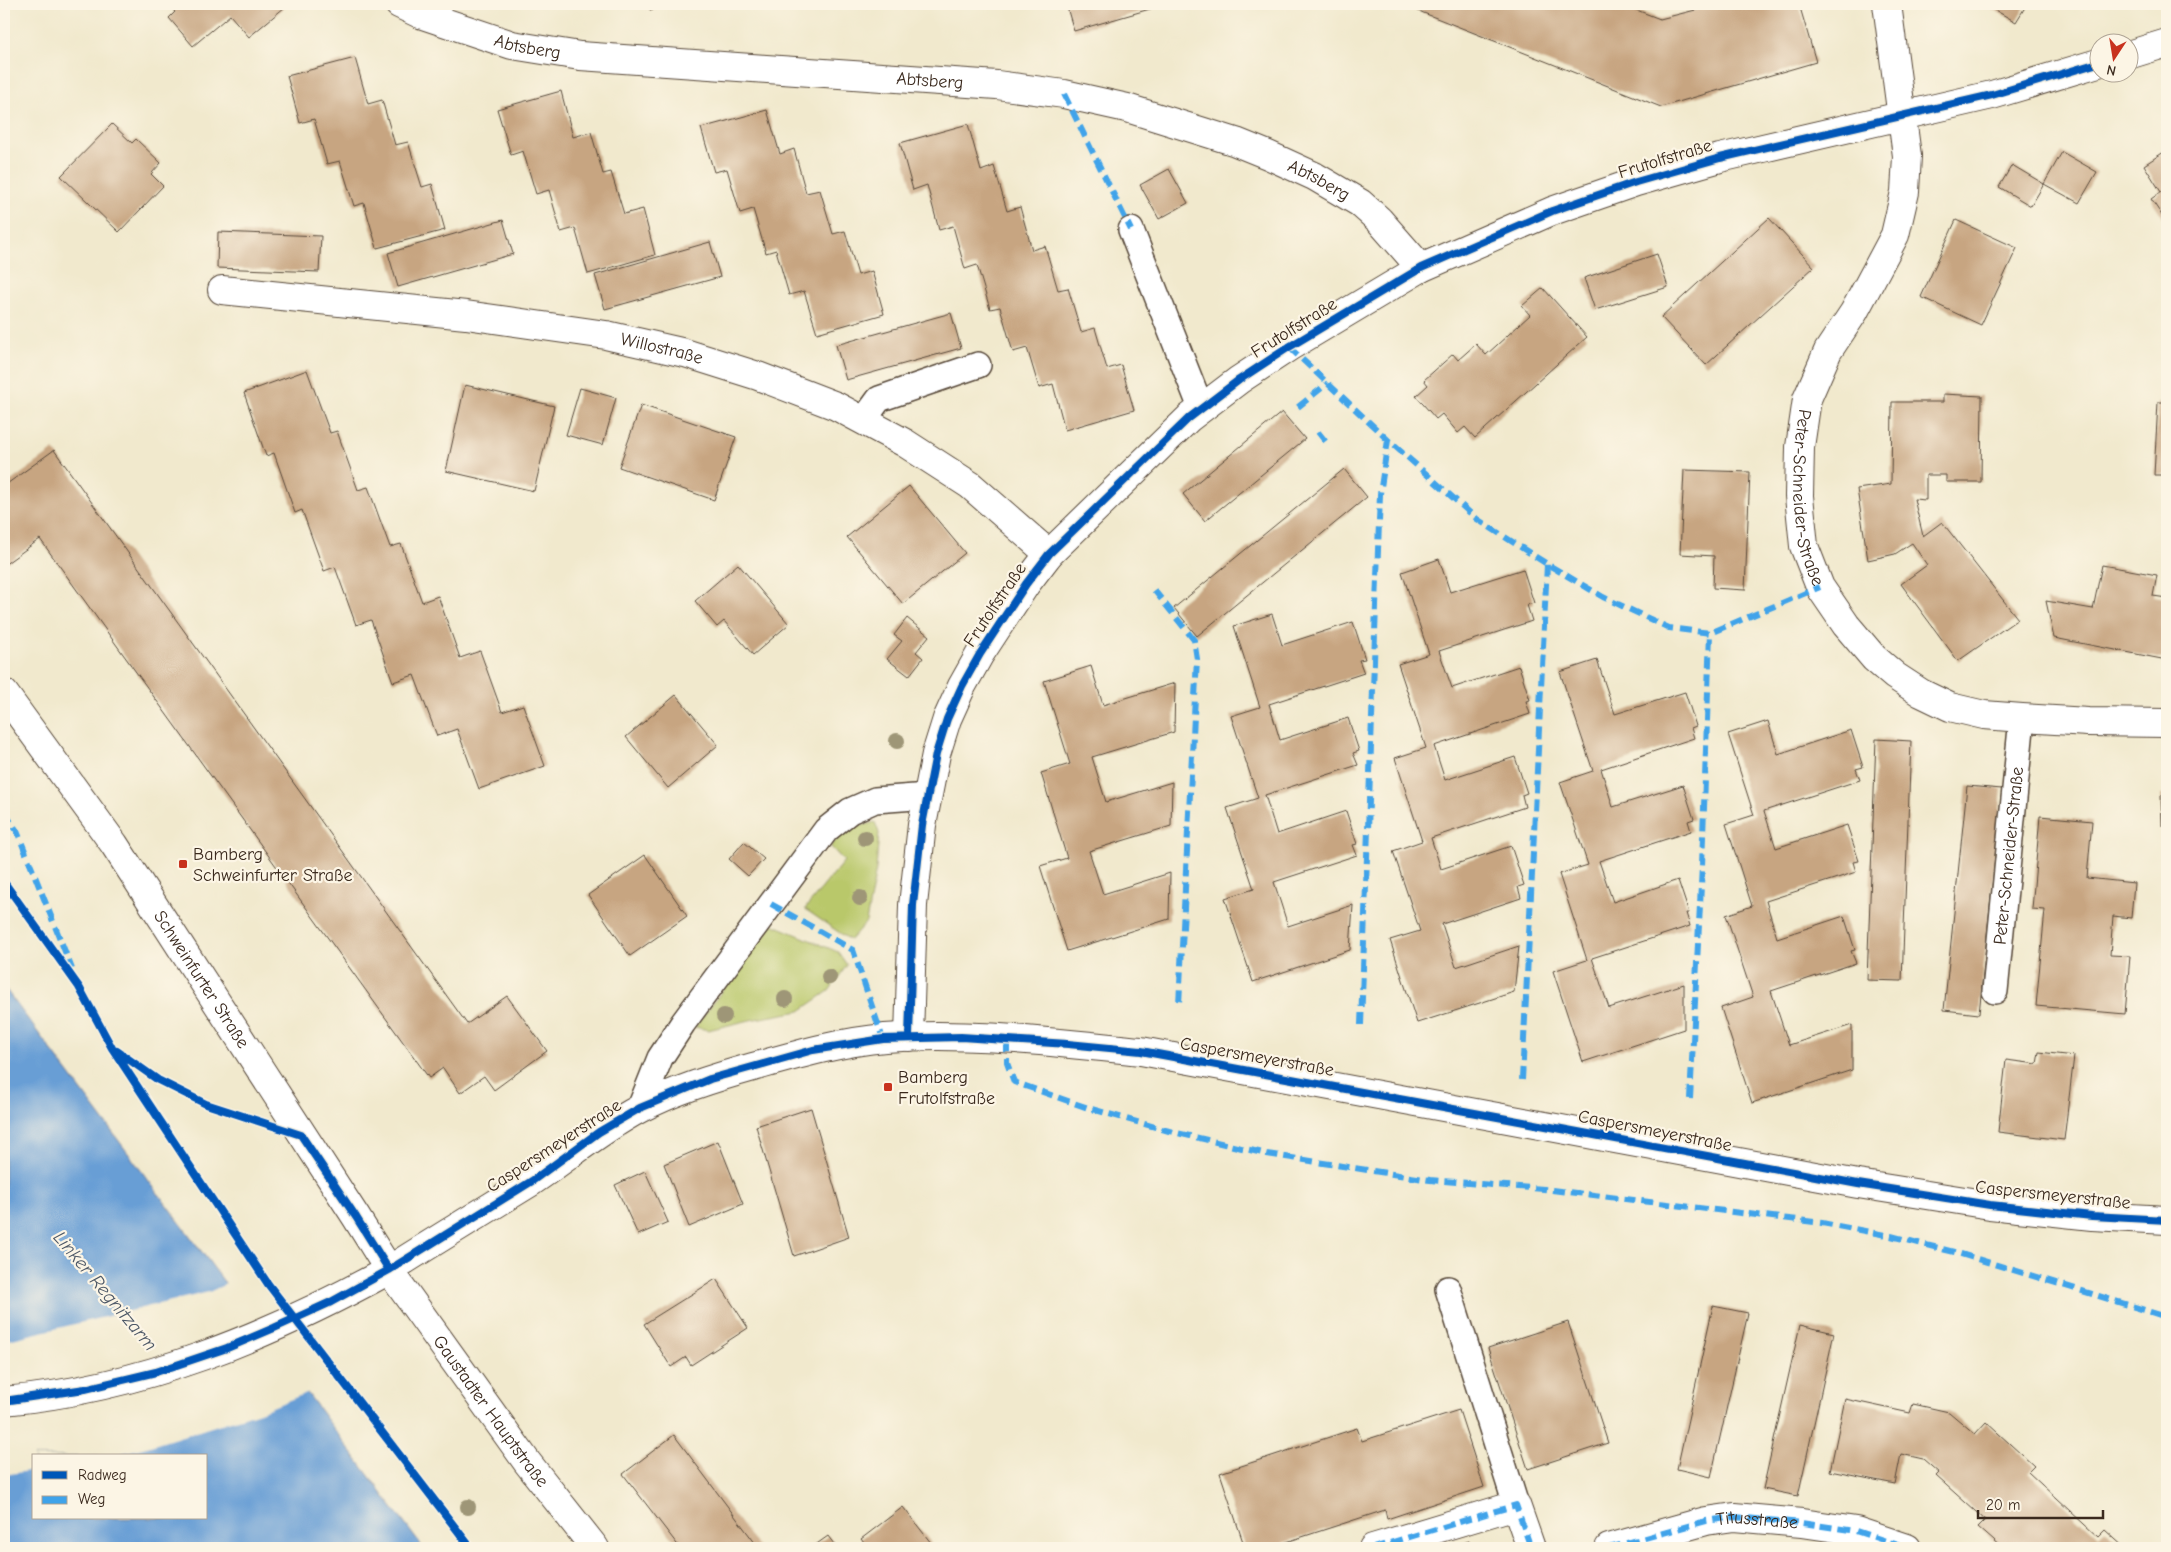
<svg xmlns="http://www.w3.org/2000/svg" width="2171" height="1552" font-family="'Comic Neue',sans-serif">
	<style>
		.green { fill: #b9c86b; stroke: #7a7944 }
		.water { fill: #689ed5; stroke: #52647a; fill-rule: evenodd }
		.pier { fill: #f1e9cd }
		.building { fill: #c7a581 }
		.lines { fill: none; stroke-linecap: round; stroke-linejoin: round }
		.service-casing { stroke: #564738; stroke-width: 28 }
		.minor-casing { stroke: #564738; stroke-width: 30 }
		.tertiary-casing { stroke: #564738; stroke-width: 30 }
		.service { stroke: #fff; stroke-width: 25 }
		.minor { stroke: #fff; stroke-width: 28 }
		.tertiary { stroke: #fff; stroke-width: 28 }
		.quiet { stroke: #3fa3ea; stroke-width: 6; stroke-dasharray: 12 6; stroke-linecap: butt }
		.cycleway-casing { stroke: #fcf5e5; stroke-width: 11 }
		.cycleway { stroke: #0057b8; stroke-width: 8 }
		.tree { fill: #9e9677 }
		.poi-dot { fill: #c8321e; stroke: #fcf5e5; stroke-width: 2 }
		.labels { text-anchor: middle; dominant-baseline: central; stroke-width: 4.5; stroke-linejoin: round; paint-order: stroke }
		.street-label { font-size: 18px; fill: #3b2a1e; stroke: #fcf5e5 }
		.poi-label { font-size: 18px; fill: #3b2a1e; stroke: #fcf5e5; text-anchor: start }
		.water-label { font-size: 19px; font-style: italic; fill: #4d5867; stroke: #fcf5e5 }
	</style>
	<rect width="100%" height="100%" fill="#fcf5e5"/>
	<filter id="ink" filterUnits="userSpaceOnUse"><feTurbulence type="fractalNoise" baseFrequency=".02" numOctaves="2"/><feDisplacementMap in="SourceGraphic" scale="10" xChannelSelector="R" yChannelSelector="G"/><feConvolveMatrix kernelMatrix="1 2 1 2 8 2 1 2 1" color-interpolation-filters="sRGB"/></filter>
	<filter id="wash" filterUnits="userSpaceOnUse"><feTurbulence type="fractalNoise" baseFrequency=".0096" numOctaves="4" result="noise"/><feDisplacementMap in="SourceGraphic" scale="20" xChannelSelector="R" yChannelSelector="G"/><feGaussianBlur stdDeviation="1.12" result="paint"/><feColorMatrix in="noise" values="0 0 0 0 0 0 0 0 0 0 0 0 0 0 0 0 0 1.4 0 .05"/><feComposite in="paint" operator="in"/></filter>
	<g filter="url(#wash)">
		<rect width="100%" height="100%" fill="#f1e9cd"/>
		<path class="green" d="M875 822 879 833 876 869 866 922 850 940 805 909 844 861 830 846 849 829Z
			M772 924 838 952 847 965 829 991 800 1011 750 1020 708 1030 695 1027Z"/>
		<path class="water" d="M4 987 423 1548H4ZM34 1456H206V1518H34Z"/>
		<path class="pier" d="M228 1283 309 1392 260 1412 147 1447 110 1456H34V1470L4 1475V1341L209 1292Z"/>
		<g id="blocks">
			<path class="building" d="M168 4H282L285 7 249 37 230 15 193 46 169 18 175 12Z
				M648 4H669L650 10Z
				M1066 4H1167L1074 31Z
				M1401 4H1621L1660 19 1719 4H1799L1816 62 1661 107Z
				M1984 4H2027L2016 22Z
				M355 58 368 104 382 100 395 145 408 142 422 187 432 184 445 230 377 248 364 203 354 206 340 161 327 164 314 119 300 123 287 76Z
				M561 91 573 137 591 132 603 174 611 172 624 214 643 209 655 255 588 274 575 228 561 232 549 190 536 194 523 151 511 155 497 109Z
				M767 110 780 154 794 149 806 193 820 190 833 234 845 231 858 275 872 271 884 314 817 333 804 291 789 295 776 250 766 253 753 209 740 213 727 169 714 172 701 128Z
				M112 124 132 143 136 139 161 163 151 174 163 186 119 232 61 176Z
				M968 124 981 171 994 166 1007 211 1020 207 1032 250 1045 246 1058 290 1068 288 1081 332 1095 328 1107 369 1121 365 1134 410 1065 430 1053 384 1039 388 1027 348 1013 352 1000 307 990 309 977 265 965 269 953 226 939 230 927 185 913 190 900 143Z
				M2167 150V223L2151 199 2161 192 2144 165Z
				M2062 152 2097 172 2079 203 2044 184 2031 206 1999 187 2012 165 2044 184Z
				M1169 169 1188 203 1159 219 1140 185Z
				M1769 218 1814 267 1706 365 1661 317Z
				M503 220 513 254 398 287 388 253Z
				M1956 220 2017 248 1981 325 1921 297Z
				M218 232 321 236 319 272 217 268Z
				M710 242 720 277 605 309 595 275Z
				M1657 254 1668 287 1595 310 1584 278Z
				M1543 288 1587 337 1475 438 1465 427 1458 433 1442 414 1436 419 1416 396 1428 385 1424 380 1453 354 1458 360 1476 344 1486 355 1530 315 1522 306Z
				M951 313 961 348 846 380 836 345Z
				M307 370 330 433 337 431 358 490 368 487 390 547 401 544 422 602 438 596 460 658 480 651 502 712 523 705 545 766 479 789 457 729 437 736 414 675 393 682 371 620 356 625 335 567 324 571 302 510 295 513 274 453 266 456 244 393Z
				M465 385 554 406 534 491 446 471Z
				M580 388 616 398 603 445 566 435Z
				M1943 394 1982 396 1981 482H1946V475H1926V500L1914 499 1923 536 1942 522 2018 619 1958 661 1901 584 1927 565 1912 543 1895 554 1868 560 1857 489 1891 484 1892 402H1943Z
				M2158 402H2167V475H2154Z
				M641 405 736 437 714 500 619 467Z
				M1282 412 1305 439 1205 521 1183 494Z
				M54 450 467 1024 507 996 547 1051 494 1090 484 1076 460 1093 443 1068 429 1078 40 539 4 565V486Z
				M1344 469 1367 497 1197 636 1174 608Z
				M1684 470 1750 472 1745 590 1713 588 1714 556 1680 554Z
				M909 486 965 553 903 604 847 537Z
				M1439 559 1450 592 1523 569 1534 603 1527 605 1532 621 1439 651 1452 688 1519 666 1530 700 1526 701 1530 714 1434 746 1445 780 1515 757 1527 793 1522 795 1525 807 1431 838 1441 869 1511 846 1524 885 1518 887 1521 898 1442 924 1456 967 1519 946 1514 992 1417 1023 1390 940 1420 931 1393 851 1422 841 1395 758 1426 748 1398 664 1429 654 1402 572Z
				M738 564 789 624 753 655 724 621 717 627 695 601Z
				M2102 565 2157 575 2153 596 2167 598V660L2054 638 2046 601 2093 609Z
				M1272 614 1282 645 1353 622 1365 659 1359 660 1364 673 1269 704 1280 740 1348 718 1359 751 1353 753 1358 765 1265 795 1277 834 1346 811 1357 844 1353 845 1357 855 1274 882 1288 926 1353 905 1350 950 1253 982 1225 898 1254 889 1227 808 1258 798 1231 716 1260 707 1234 626Z
				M907 618 929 636 916 652 923 658 909 676 887 659 902 641 894 635Z
				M1597 660 1615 714 1685 692 1696 726 1691 728 1694 738 1601 769 1613 807 1683 785 1694 819 1688 821 1691 831 1599 861 1613 902 1678 880 1689 913H1686L1690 926 1592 958 1609 1008 1684 984V1029L1583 1062 1553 971 1587 960 1559 874 1588 865 1560 782 1593 771 1560 672Z
				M1091 666 1103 705 1175 683 1174 732 1092 757 1106 802 1172 782 1171 826 1089 851 1103 894 1170 873 1169 919 1067 951 1040 866 1067 858 1041 773 1070 764 1044 681Z
				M676 695 718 745 668 788 626 737Z
				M1768 721 1778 754 1851 730 1863 767 1856 769 1860 780 1764 811 1776 848 1847 825 1859 861 1853 862 1856 872 1766 901 1777 938 1844 916 1855 950 1851 951 1856 963 1771 991 1789 1045 1852 1025V1070L1752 1103 1721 1008 1753 997 1726 915 1752 906 1726 824 1754 815 1728 734Z
				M1876 739 1911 741 1902 981 1867 980Z
				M1967 786 2002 789 1979 1014 1944 1010Z
				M2161 795H2167V826H2162Z
				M2040 816 2092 821 2087 878 2134 883 2131 918 2113 916 2110 955 2130 956 2125 1014 2036 1006 2045 910 2032 909Z
				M744 842 764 859 748 876 729 859Z
				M645 855 687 916 630 956 588 895Z
				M2039 1052 2074 1056 2064 1140 1998 1132 2006 1060 2037 1064Z
				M811 1108 849 1237 794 1256 756 1126Z
				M718 1141 743 1204 689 1227 664 1164Z
				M645 1171 668 1222 638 1235 615 1185Z
				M716 1279 748 1328 691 1365 686 1357 671 1367 644 1324Z
				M1713 1306 1748 1313 1711 1477 1677 1469Z
				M1568 1322 1608 1443 1528 1469 1488 1348Z
				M1800 1325 1834 1333 1798 1496 1763 1489Z
				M1845 1399 1910 1413 1913 1404 1949 1412 1975 1434 1986 1422 2034 1466 2028 1472 2098 1537 2105 1530 2125 1548H2002L1978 1527 1985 1520 1936 1476 1939 1473 1923 1459 1901 1454 1895 1484 1830 1471Z
				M1459 1410 1484 1487 1387 1519 1385 1510 1268 1548H1245L1220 1473 1357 1428 1362 1441Z
				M674 1435 737 1519 759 1548H680L623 1474Z
				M903 1507 935 1548H868L861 1539Z
				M828 1536 837 1548H811Z
				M1469 1541 1472 1548H1448Z"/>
		</g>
	</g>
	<g filter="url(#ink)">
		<use href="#blocks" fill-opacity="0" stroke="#564738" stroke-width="1"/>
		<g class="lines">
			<defs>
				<g id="service">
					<path d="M1131 230 1201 408"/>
					<path d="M863 421 879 399 978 365"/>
					<path id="s1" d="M1995 991 2022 718"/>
					<path d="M640 1108 660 1058 683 1023 826 830 850 811 875 800 928 796"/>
					<path d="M1448 1289 1516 1505"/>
				</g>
				<g id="minor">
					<path id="s2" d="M399 4 420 14 512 45 580 56 997 85 1064 94 1127 108 1236 142 1268 155 1314 176 1360 203 1379 220 1421 268"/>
					<path id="s3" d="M1887 4 1907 156 1905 192 1895 235 1854 312 1828 351 1807 399 1800 447 1799 496 1804 546 1820 587 1846 625 1874 658 1895 676 1921 693 1950 707 1984 715 2022 718 2088 722 2167 723"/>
					<path d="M2128 55 2167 43"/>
					<path id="s4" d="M222 290 466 315 606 335 685 353 758 376 836 406 905 443 970 485 1049 554"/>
					<path d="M909 1037 913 905 922 825 936 754 947 719 962 686 980 654 1026 584 1049 554 1189 418 1239 380 1289 347 1421 268 1552 211 1636 182 1720 158 1992 95 2098 63"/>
					<path d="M389 1270C436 1240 484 1211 531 1182 567 1158 600 1130 639 1109 675 1090 714 1078 753 1067 796 1055 840 1042 885 1038 968 1031 1058 1043 1141 1051L1858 1184 1990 1205 2092 1216 2167 1220"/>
					<path d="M1373 1548 1516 1505 1531 1548"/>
					<path id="s5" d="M1609 1548 1706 1521 1734 1517 1802 1523 1856 1531 1907 1548"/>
				</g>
				<g id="tertiary">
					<path id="s6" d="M4 693 114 844 356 1217 389 1270 527 1462 595 1548"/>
					<path d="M4 1401C141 1389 269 1336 389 1270"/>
				</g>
			</defs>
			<use href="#service" class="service-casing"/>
			<use href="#minor" class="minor-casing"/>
			<use href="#tertiary" class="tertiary-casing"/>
			<use href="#service" class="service"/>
			<use href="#minor" class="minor"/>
			<use href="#tertiary" class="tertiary"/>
			<path class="quiet" d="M1064 94 1131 230
				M1289 347 1388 440 1477 519 1547 564 1603 597 1669 628 1710 633 1820 587
				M1298 407 1328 383
				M1318 432 1329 446
				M1154 590 1194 640 1197 659 1179 1004
				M4 812 17 831 72 969
				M771 904 853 950 883 1039
				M1361 1025 1380 494 1388 440
				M1007 1040V1063L1014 1082 1088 1108 1169 1131 1267 1154 1430 1180 1544 1189 1822 1223 1891 1236 1958 1253 2167 1317
				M1522 1080 1547 564
				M1690 1099 1702 866 1710 633
				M1373 1548 1516 1505 1531 1548
				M1609 1548 1706 1521 1734 1517 1802 1523 1856 1531 1907 1548"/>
			<defs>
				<path id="cycleway" d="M4 882 79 987 112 1048 268 1284 471 1548
					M909 1037 913 905 922 825 936 754 947 719 962 686 980 654 1026 584 1049 554 1189 418 1239 380 1289 347 1421 268 1552 211 1636 182 1720 158 1992 95 2098 63
					M117 1051 158 1080 206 1104 301 1135 356 1217 389 1270
					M4 1401 85 1389 156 1372 227 1348 274 1328 331 1302 389 1270 532 1181 599 1132 640 1108 710 1079 813 1050 883 1039 961 1037 1068 1044 1141 1051 1858 1184 1990 1205 2092 1216 2167 1220"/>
			</defs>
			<use href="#cycleway" class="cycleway-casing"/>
			<use href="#cycleway" class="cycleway"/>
		</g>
		<g class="tree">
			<circle cx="897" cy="741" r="8"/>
			<circle cx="865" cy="838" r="8"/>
			<circle cx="860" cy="898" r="8"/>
			<circle cx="829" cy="977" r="8"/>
			<circle cx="785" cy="999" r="8"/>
			<circle cx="724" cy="1016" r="8"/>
			<circle cx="468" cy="1507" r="8"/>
		</g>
	</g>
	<g class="poi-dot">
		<rect x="178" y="859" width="10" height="10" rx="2.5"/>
		<rect x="883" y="1082" width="10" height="10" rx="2.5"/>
	</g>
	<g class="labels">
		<g class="street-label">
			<text stroke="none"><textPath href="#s2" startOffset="136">Abtsberg</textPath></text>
			<text stroke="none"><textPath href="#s2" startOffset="540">Abtsberg</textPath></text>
			<text transform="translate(1665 159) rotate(-17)">Frutolfstraße</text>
			<text stroke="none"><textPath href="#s2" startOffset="945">Abtsberg</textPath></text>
			<text transform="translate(1294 328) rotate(-32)">Frutolfstraße</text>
			<text stroke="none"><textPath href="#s4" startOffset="444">Willostraße</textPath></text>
			<text stroke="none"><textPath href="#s3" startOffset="520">Peter-Schneider-Straße</textPath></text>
			<text transform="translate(995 605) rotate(-56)">Frutolfstraße</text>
			<text stroke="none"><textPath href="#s1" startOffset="136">Peter-Schneider-Straße</textPath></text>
			<text stroke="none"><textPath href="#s6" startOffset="348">Schweinfurter Straße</textPath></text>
			<text transform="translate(1257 1057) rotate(10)">Caspersmeyerstraße</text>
			<text transform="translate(1655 1131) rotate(11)">Caspersmeyerstraße</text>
			<text transform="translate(554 1146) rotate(-33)">Caspersmeyerstraße</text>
			<text transform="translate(2053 1195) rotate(6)">Caspersmeyerstraße</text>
			<text stroke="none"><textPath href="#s6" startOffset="868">Gaustadter Hauptstraße</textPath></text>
			<text stroke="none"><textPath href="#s5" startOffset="152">Titusstraße</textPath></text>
		</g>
		<g class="poi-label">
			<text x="193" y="854">Bamberg<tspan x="193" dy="21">Schweinfurter Straße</tspan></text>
			<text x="898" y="1077">Bamberg<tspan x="898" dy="21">Frutolfstraße</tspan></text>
		</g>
		<g class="water-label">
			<text transform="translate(105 1291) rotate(50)">Linker Regnitzarm</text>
		</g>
	</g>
	<rect width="2171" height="1552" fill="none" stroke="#fcf5e5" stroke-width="20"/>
	<rect x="32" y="1454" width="175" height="65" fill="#fcf5e5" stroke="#afa495"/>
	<rect x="42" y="1471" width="25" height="8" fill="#0057b8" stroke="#afa495"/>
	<text x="78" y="1480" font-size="15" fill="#3b2a1e">Radweg</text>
	<rect x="42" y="1496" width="25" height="8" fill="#3fa3ea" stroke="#afa495"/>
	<text x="78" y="1504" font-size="15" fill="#3b2a1e">Weg</text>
	<g transform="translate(2114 58) rotate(192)"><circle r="24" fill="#fcf5e5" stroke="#afa495"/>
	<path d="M0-4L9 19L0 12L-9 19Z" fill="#c8321e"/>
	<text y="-8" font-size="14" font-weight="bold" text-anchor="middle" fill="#3b2a1e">N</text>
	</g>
	<path d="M1978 1510v8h125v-8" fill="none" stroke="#3b2a1e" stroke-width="2.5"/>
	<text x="1986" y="1510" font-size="15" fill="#3b2a1e" stroke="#fcf5e5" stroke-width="4" paint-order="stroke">20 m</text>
</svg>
